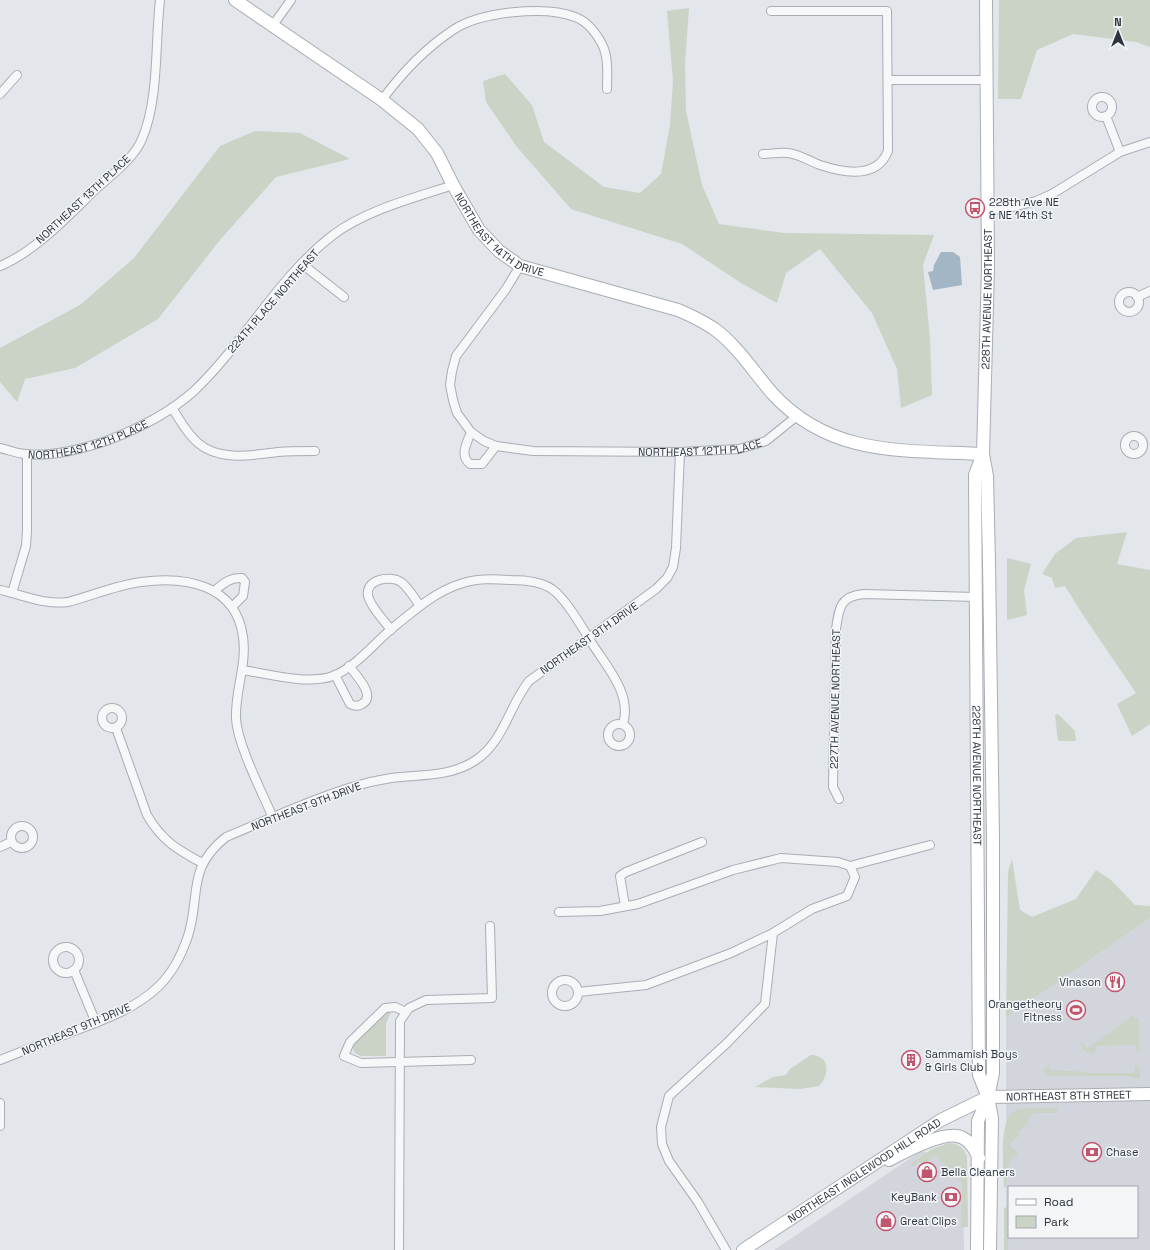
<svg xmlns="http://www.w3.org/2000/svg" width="1150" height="1250" font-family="'Space Grotesk',sans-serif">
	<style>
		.built { fill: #d2d6dc; fill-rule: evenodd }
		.green { fill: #cad3c5 }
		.water { fill: #a2b6c6 }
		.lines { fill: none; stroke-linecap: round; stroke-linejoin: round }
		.street-casing { stroke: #a9adb4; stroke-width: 10 }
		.secondary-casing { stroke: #a9adb4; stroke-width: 14 }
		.street { stroke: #f6f7f9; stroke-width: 8 }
		.secondary { stroke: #fff; stroke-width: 12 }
		.labels { text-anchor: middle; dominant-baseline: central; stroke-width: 3; stroke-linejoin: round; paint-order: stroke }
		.street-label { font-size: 11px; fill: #2d3541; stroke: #f3f5f7 }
		.poi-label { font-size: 11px; fill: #2d3541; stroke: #f3f5f7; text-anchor: start }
	</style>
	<rect width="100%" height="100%" fill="#e3e6ea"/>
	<path class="built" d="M1150 918V1250H1006V1018ZM1009 1187H1137V1237H1009Z
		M921 1151 963 1161 964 1250H774Z"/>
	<path class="green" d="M999 0H1150V47L1136 42 1073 34 1037 50 1021 99H998Z
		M689 8 685 62 686 111 702 185 719 224 784 233 934 235 923 265 930 339 932 395 901 408 897 369 872 313 820 249 786 273 777 303 741 283 682 244 571 209 517 147 486 102 483 81 505 74 532 105 544 142 604 187 640 193 661 174 670 125 673 81 667 11Z
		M255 131 300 133 350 159 276 177 220 240 158 319 75 368 25 379 17 402 0 382V348L80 305 134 258 220 146Z
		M1127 532 1117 564 1150 570V724L1132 736 1117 704 1136 693 1083 615 1065 586 1055 588 1052 578 1042 574 1055 554 1076 538Z
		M1007 558 1031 564 1024 590 1027 615 1007 620Z
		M1058 714 1075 731 1076 741H1058L1055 715Z
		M1012 859 1020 910 1032 917 1076 899 1096 870 1112 881 1135 905 1150 906V918L1006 1018 1008 872Z
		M392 1010 386 1023V1056H361L355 1053 353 1048 355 1042 386 1012Z
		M1132 1016 1139 1019V1053H1137L1136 1045 1096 1046 1095 1053C1088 1053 1081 1051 1080 1043L1082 1042 1087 1049Z
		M811 1055C830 1055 830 1075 819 1086L800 1089 755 1087 773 1077 786 1075 790 1069Z
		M1048 1062 1050 1070 1087 1072 1088 1073H1134L1135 1065H1137L1140 1068V1079L1127 1076H1049L1043 1070 1046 1067 1048 1069Z
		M1057 1108V1113H1034L1028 1119V1124L1018 1132 1020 1135 1009 1144 1018 1154 1009 1162 1006 1187 1004 1188C1004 1171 997 1115 1017 1110 1029 1106 1045 1109 1057 1108Z
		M949 1143C959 1144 964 1148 967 1156L968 1227H961L962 1183 935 1155 924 1164 920 1160 913 1167 911 1164 932 1149Z
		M1009 1206 1008 1250H1004V1208Z"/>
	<path class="water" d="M941 252H953L960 257 962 285 933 290 928 272 933 271 934 265Z"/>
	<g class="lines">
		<defs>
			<g id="street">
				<path d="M273 25 291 0"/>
				<path d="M889 80H987"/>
				<path d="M0 94 17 75"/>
				<circle cx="1102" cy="107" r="10"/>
				<path d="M382 100C401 74 426 48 453 30 480 12 545 5 575 17 587 21 596 33 602 44 609 58 607 75 607 89"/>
				<path d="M1106 116 1120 152"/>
				<path d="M763 154C771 154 780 152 788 153 799 154 809 161 820 165 844 173 877 179 888 151L887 11H771"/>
				<path d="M989 211 1017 206 1036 201 1052 194 1120 152 1150 142"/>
				<path d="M302 264 344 297"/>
				<path d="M0 266C35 252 70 214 97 188 112 175 135 157 142 139 159 100 155 43 160 0"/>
				<path id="s1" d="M520 266 506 289 456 356 452 371 450 385 453 400 457 413 471 432 484 441 496 446 533 451 680 452 739 449 766 441 797 416"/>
				<circle cx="1129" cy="302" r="10"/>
				<path d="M1137 297 1150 291"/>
				<path d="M172 408C180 420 187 434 198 443 220 462 253 455 278 452 291 451 303 451 315 451"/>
				<path d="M471 432C467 443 459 455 470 464H482L496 446"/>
				<circle cx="1134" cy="445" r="9"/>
				<path id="s2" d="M0 448C9 450 18 454 26 454 52 457 82 449 106 441 138 429 170 413 195 390 245 342 278 277 333 235 366 210 414 198 453 185"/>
				<path d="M0 590C23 595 44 605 68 602 91 596 117 585 141 582 185 576 236 584 243 637 247 665 235 690 236 718 237 744 262 792 273 818"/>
				<path d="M214 591C223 584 230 577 242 578L245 582 243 596 232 607"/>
				<path d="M12 593 26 546 27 530V454"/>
				<path d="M391 630C384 620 371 608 368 596 365 579 390 575 401 582 409 588 415 599 420 606"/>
				<path d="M243 670C268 674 308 685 333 676 354 668 372 646 389 631 410 614 434 592 460 584 476 578 494 579 511 580 525 580 540 581 552 589 567 600 583 629 593 645 608 668 632 695 623 724"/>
				<path d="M335 675 350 704C354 706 358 707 362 704 377 696 355 674 349 666"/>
				<circle cx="112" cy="718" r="10"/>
				<circle cx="619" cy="735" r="11"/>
				<path d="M116 728 147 815C162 841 177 849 202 863"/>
				<path d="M839 799 833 787 836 629C839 608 840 596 864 594L976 597"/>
				<circle cx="22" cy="837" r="11"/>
				<path d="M0 847 11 842"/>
				<path d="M850 866 930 845"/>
				<path d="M625 906 620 876 626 872 702 842"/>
				<path d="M559 912 600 911 638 904 733 870 781 858 838 862 850 866 855 877 847 896 812 909 773 933 765 1004 727 1043 669 1096 661 1127 662 1144 669 1161 698 1202 726 1250"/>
				<circle cx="66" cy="960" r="13"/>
				<path d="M74 970 96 1023"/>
				<circle cx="565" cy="993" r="13"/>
				<path d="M578 992 646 985 731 953 773 933"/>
				<path d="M406 1012 395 1007 385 1008 350 1042 344 1056 361 1063 471 1060"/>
				<path d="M0 1060C25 1050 49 1041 74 1031 104 1020 135 1009 159 986 173 972 182 954 188 936 201 895 186 869 226 837 267 820 309 800 352 787 365 783 378 780 391 778 420 774 449 778 476 760 504 741 509 706 529 681L656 589 667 578 673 567 676 548 680 452"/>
				<path d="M0 1103V1126"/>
				<path d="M399 1250 400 1021 409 1008 426 1000 492 998 490 926"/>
			</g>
			<g id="secondary">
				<path id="s3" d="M235 0 382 100 418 129 437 153 453 185 479 230 499 251 520 266 678 310C690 315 702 321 713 328 737 345 753 371 772 393 830 457 904 450 983 454"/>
				<path id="s4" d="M983 454 975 475 979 1075 988 1097 992 1118 990 1250"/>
				<path d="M889 1160C904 1152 947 1128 963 1138 971 1142 975 1150 979 1158"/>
				<path id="s5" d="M743 1250 941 1120 988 1097 1150 1094"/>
				<path id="s6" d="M977 1250 978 1121 988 1097 993 1073V839L989 562 987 476 983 454 988 267 986 0"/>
			</g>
		</defs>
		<use href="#street" class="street-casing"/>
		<use href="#secondary" class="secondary-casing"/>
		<use href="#street" class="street"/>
		<use href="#secondary" class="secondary"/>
	</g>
	<defs>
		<symbol id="bus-ring" viewBox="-11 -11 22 22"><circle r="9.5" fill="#f3f5f7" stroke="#c2556e" stroke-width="1.5"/><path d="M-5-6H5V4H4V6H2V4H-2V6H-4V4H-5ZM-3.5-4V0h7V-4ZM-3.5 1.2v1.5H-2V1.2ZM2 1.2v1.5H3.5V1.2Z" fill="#c2556e"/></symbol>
		<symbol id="restaurant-ring" viewBox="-11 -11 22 22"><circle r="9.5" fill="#f3f5f7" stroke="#c2556e" stroke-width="1.5"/><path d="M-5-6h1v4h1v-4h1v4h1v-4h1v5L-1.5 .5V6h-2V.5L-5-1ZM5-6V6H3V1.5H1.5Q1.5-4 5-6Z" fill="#c2556e"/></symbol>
		<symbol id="stadium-ring" viewBox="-11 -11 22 22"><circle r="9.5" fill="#f3f5f7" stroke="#c2556e" stroke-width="1.5"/><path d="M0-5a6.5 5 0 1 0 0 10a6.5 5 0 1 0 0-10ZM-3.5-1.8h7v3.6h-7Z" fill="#c2556e"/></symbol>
		<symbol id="building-ring" viewBox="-11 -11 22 22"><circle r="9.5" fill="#f3f5f7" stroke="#c2556e" stroke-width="1.5"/><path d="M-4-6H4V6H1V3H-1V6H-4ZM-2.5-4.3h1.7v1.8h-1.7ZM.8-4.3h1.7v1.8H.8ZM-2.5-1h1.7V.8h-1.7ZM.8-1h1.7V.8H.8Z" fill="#c2556e"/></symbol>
		<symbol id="bank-ring" viewBox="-11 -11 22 22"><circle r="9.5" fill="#f3f5f7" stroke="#c2556e" stroke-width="1.5"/><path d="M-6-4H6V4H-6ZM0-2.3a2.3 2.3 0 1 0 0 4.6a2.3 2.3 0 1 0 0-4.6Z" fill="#c2556e"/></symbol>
		<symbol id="shop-ring" viewBox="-11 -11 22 22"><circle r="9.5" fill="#f3f5f7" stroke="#c2556e" stroke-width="1.5"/><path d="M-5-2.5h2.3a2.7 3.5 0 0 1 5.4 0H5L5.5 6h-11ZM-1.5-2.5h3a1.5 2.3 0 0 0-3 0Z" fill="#c2556e"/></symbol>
	</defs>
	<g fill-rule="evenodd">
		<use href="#bus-ring" x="964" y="197" width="22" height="22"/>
		<use href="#restaurant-ring" x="1104" y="971" width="22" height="22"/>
		<use href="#stadium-ring" x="1065" y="999" width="22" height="22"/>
		<use href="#building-ring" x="900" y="1049" width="22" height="22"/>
		<use href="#bank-ring" x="1081" y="1141" width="22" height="22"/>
		<use href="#shop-ring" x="916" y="1161" width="22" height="22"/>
		<use href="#bank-ring" x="940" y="1186" width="22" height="22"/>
		<use href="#shop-ring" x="875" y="1210" width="22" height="22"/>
	</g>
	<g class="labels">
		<g class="street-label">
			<text transform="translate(83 199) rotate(-43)">NORTHEAST 13TH PLACE</text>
			<text stroke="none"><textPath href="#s3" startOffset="361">NORTHEAST 14TH DRIVE</textPath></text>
			<text stroke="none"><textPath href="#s6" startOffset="954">228TH AVENUE NORTHEAST</textPath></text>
			<text transform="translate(273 301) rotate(-49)">224TH PLACE NORTHEAST</text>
			<text stroke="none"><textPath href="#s2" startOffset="91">NORTHEAST 12TH PLACE</textPath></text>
			<text stroke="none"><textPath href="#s1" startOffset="426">NORTHEAST 12TH PLACE</textPath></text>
			<text transform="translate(589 638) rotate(-35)">NORTHEAST 9TH DRIVE</text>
			<text transform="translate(835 699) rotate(-89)">227TH AVENUE NORTHEAST</text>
			<text stroke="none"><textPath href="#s4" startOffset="323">228TH AVENUE NORTHEAST</textPath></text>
			<text transform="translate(306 806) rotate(-21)">NORTHEAST 9TH DRIVE</text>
			<text transform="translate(76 1029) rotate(-23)">NORTHEAST 9TH DRIVE</text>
			<text stroke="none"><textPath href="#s5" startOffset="370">NORTHEAST 8TH STREET</textPath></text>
			<text stroke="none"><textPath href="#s5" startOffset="145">NORTHEAST INGLEWOOD HILL ROAD</textPath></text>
		</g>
		<g class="poi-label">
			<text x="989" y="202">228th Ave NE<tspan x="989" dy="13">&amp; NE 14th St</tspan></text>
			<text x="1101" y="982" text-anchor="end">Vinason</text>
			<text x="1062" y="1004" text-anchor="end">Orangetheory<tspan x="1062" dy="13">Fitness</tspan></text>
			<text x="925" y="1054">Sammamish Boys<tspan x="925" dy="13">&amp; Girls Club</tspan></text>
			<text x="1106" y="1152">Chase</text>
			<text x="941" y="1172">Bella Cleaners</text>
			<text x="937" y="1197" text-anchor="end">KeyBank</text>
			<text x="900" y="1221">Great Clips</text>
		</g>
	</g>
	<rect x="1008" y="1186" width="130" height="52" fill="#f3f5f7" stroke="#a4a8ae"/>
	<rect x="1016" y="1199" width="20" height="6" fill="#ffffff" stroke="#a4a8ae"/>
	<text x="1044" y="1206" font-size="12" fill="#2d3541">Road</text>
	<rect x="1016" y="1216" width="20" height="12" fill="#cad3c5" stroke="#a4a8ae"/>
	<text x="1044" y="1226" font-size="12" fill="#2d3541">Park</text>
	<g transform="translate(1118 32)" stroke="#f3f5f7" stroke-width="3" paint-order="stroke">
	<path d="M0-3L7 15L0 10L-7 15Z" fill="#2d3541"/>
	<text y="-6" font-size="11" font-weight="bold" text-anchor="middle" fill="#2d3541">N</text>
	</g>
</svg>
